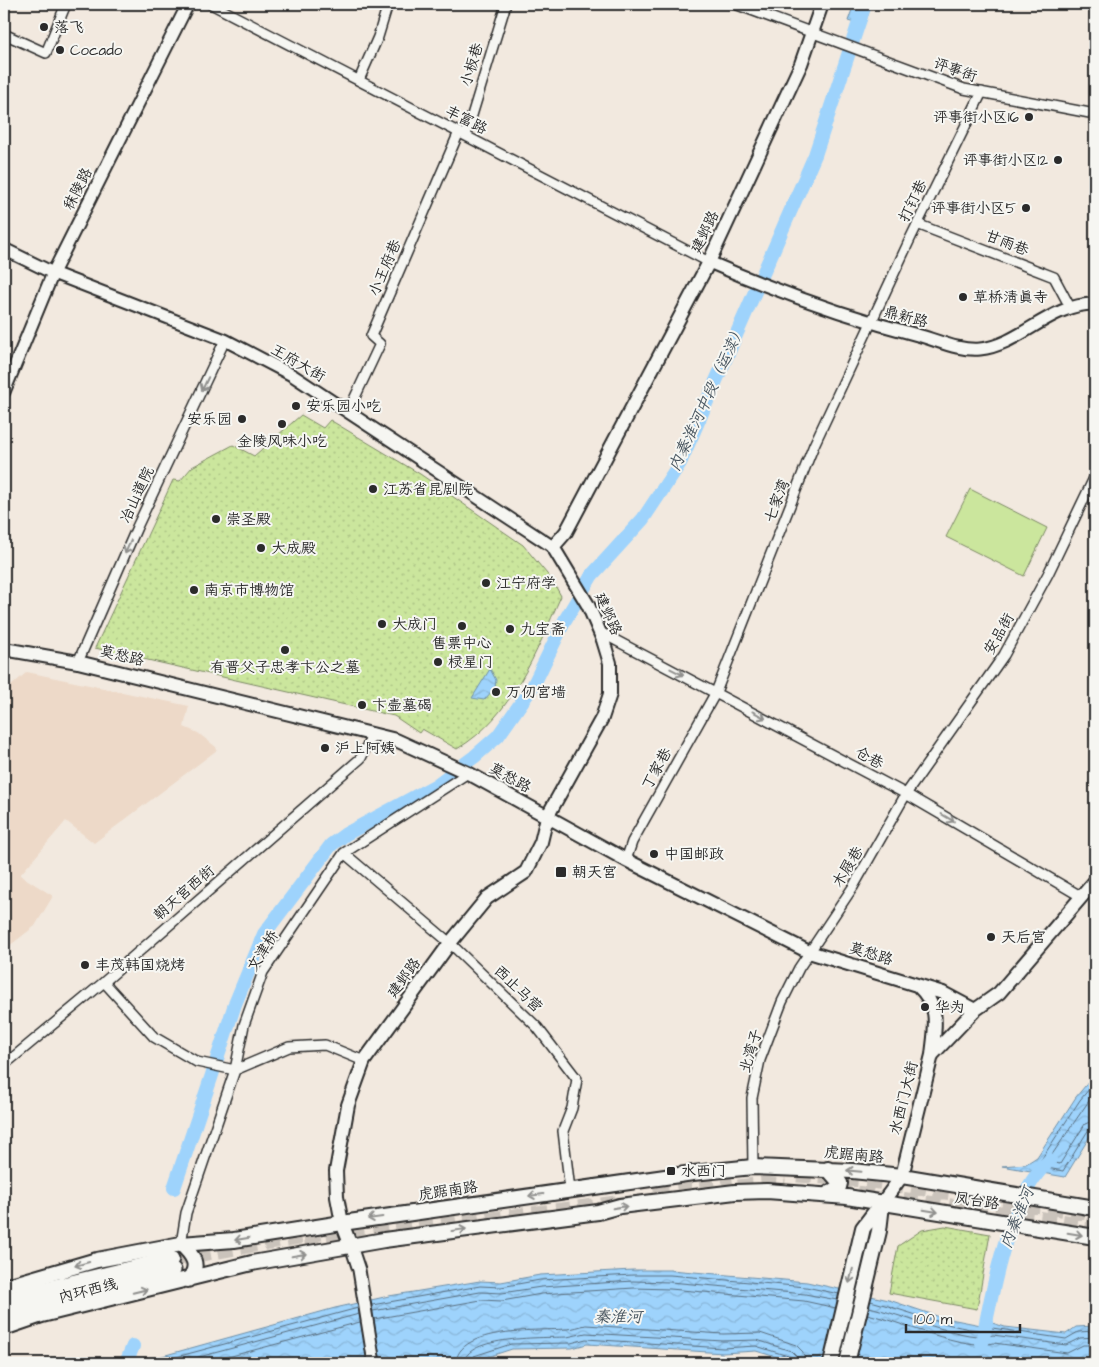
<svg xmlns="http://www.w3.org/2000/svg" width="1099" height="1367" font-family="'Architects Daughter','LXGW WenKai TC',sans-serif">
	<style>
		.built { fill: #edd9c8 }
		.green { fill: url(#green-dots); stroke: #7b8864 }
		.pitch { fill: #cbe69d; stroke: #7b8864 }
		.water { fill: url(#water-waves); stroke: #7090a8 }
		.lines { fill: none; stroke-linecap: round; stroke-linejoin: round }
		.shore { stroke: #596e7f; stroke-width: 1 }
		.river { stroke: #9ed3fc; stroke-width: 14 }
		.trunk-tunnel { stroke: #cac3bb; stroke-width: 15; stroke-dasharray: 15 8; stroke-linecap: butt }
		.minor-casing { stroke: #2b2b2b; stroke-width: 12 }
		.tertiary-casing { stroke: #2b2b2b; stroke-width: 15 }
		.secondary-casing { stroke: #2b2b2b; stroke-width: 16 }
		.primary-casing { stroke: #2b2b2b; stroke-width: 18 }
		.trunk-casing { stroke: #2b2b2b; stroke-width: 19 }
		.minor { stroke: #f6f6f2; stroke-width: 9 }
		.tertiary { stroke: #f6f6f2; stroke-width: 11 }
		.secondary { stroke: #f6f6f2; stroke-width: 12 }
		.primary { stroke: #f6f6f2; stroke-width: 14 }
		.trunk { stroke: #f6f6f2; stroke-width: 15 }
		.oneway { stroke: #90908e }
		.poi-dot { fill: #2b2b2b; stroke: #f6f6f2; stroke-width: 2 }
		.labels { text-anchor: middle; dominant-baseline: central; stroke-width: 4; stroke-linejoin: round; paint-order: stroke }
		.poi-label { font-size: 15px; fill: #2b2b2b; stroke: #f6f6f2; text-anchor: start }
		.street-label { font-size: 15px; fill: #2b2b2b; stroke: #f6f6f2 }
		.water-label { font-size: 16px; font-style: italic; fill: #48555f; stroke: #f6f6f2 }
	</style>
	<defs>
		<pattern id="green-dots" width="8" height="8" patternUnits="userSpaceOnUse" patternTransform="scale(1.25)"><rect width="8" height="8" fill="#cbe69d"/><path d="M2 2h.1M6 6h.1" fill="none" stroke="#aec587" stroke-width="1.8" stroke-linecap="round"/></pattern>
		<pattern id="water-waves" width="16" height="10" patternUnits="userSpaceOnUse" patternTransform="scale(1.25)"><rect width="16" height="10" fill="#9ed3fc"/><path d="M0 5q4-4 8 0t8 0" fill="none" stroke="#88b5d8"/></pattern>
	</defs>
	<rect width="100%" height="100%" fill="#f2e9df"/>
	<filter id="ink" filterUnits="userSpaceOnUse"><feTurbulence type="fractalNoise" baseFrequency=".02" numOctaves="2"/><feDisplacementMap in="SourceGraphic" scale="10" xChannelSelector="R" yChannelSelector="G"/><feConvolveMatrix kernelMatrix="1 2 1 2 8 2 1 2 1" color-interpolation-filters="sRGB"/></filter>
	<g filter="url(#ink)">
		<path class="built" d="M27 672 189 706 184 727 198 733 216 747 217 750 94 843 66 821 20 875 53 896 35 926 4 950V692Z"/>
		<path class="green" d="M301 415 323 428 330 420 420 474 523 545 552 580 561 596C536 652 512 717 457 749L422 729 419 733 394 716 95 648 173 480 180 481 192 467 233 445 254 456Z
			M945 1226 990 1234 977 1309 889 1293 898 1246 922 1230Z"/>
		<path class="pitch" d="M970 489 1047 528 1024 576 946 537Z"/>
		<path class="water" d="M854 4H872L864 26 848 21Z
			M490 669 496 680 495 688 484 700 472 698Z
			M1095 1074V1128L1065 1177 1002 1166 1026 1164 1037 1157 1076 1097Z
			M633 1270H671L807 1282 889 1300 940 1317 986 1326V1321L1005 1327 1066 1334 1076 1327 1095 1326V1363H796L756 1351 723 1353 587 1344 572 1348 512 1349 469 1363H137L335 1308 389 1296 480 1281 501 1282 540 1275Z"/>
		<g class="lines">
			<path class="shore" d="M1095 1082 1080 1100 1037 1166 1063 1171 1089 1129 1095 1126
				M1095 1092 1049 1159 1050 1162 1060 1164 1085 1124 1095 1120
				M870 1301C894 1306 974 1338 992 1328L1066 1339 1078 1332 1095 1331
				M372 1305 480 1286 501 1287 540 1280 633 1275H670L806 1287 839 1294
				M869 1307C896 1313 971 1343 993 1335L1066 1345 1080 1338 1095 1337
				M373 1311 480 1292 502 1293 541 1287 633 1281 670 1282 805 1294 837 1300
				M867 1314C898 1321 966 1351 994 1343L1067 1353 1083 1345H1095
				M374 1319 481 1300 502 1301 541 1294 634 1288 670 1289 804 1301 836 1308
				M154 1363 358 1308
				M177 1363 359 1314
				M205 1363 360 1322
				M456 1363C457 1326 541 1331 567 1329 573 1329 580 1326 586 1325L723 1334 760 1333 796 1345 803 1352 805 1363
				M464 1363C465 1335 546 1338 567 1337 573 1336 580 1334 586 1333L723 1341 757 1340 791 1351 796 1356 798 1363
				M470 1363 474 1356 511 1344 571 1343 586 1339 723 1348 756 1346 788 1356 792 1363"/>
			<path class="river" d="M217 1059 235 1004 264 934 331 845 346 834 435 786 474 757 498 736 533 686 565 620 592 575 643 519 680 463 815 155 865 4
				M174 1188 213 1072
				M982 1343C992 1291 1009 1195 1050 1160
				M126 1363 133 1346"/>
			<path class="trunk-tunnel" d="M797 1175 864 1180 1095 1214
				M653 1185 732 1176
				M738 1187 763 1184 785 1186
				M835 1190 1095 1226
				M305 1246 413 1229 616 1203
				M173 1259 321 1233"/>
			<defs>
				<path id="minor" d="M211 4 709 262
					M735 4 964 89 1095 114
					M4 34 46 53 66 4
					M359 80 378 37 388 4
					M466 135 506 4
					M917 224 1054 277 1070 307
					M349 410 380 344 371 336 459 132
					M600 632 906 794 1082 897
					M78 662 137 527 225 340
					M344 853 450 943 537 1027 577 1079 572 1108 563 1131 570 1190
					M626 860 632 842 716 692 814 445 911 237 982 92
					M104 982 154 1037 197 1062 235 1070 289 1047 325 1045 364 1061
					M4 1065 104 982 361 758 373 733
					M753 1167 752 1098 760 1060 782 1002 799 968 853 887 906 794 1004 655 1048 574 1095 476
					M181 1244 186 1213 235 1070 244 1025 263 972 344 853 468 773"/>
				<path id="tertiary" d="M4 249 53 273 225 340 292 375 553 547
					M709 262C778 292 848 317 921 336 939 341 960 351 980 349 1020 345 1051 303 1095 304
					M4 392 53 273 188 4
					M351 1246 359 1270 374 1363"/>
				<path id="secondary" d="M4 649 78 662 396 740 468 773 626 860 809 952 943 993 975 1010
					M918 986C941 1008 935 1026 932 1055
					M882 1203 902 1176 932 1055 975 1010 999 993 1095 881
					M351 1246 342 1223 337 1197 336 1171 348 1105 364 1061 450 943 487 898 526 872 541 842 547 817 602 718 610 694V663L603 640 588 605 553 547 566 532 709 262 801 64 822 4"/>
				<path id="primary" d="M826 1195 839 1187 840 1183 828 1169
					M181 1244C193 1255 201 1266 188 1280
					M4 1287 97 1260 181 1244 234 1240 342 1223 693 1173 753 1167 852 1171 902 1176 1095 1208
					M4 1328 42 1315 252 1263 384 1240 598 1212 620 1206 735 1192 767 1191 847 1197 1095 1237
					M831 1363 863 1228 882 1203
					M847 1363 879 1231 882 1205"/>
				<path id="trunk" d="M4 1302 38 1291 171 1259
					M4 1316 38 1303 173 1270"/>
			</defs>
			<use href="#minor" class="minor-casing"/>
			<use href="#tertiary" class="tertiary-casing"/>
			<use href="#secondary" class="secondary-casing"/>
			<use href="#primary" class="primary-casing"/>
			<use href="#trunk" class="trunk-casing"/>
			<use href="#minor" class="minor"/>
			<use href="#tertiary" class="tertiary"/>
			<use href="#secondary" class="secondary"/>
			<use href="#primary" class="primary"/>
			<use href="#trunk" class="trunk"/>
		</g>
		<defs><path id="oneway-shaft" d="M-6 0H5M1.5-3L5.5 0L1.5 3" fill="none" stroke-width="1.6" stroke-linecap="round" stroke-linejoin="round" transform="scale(1.25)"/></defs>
		<g class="oneway">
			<use href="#oneway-shaft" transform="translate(205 384) rotate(115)"/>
			<use href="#oneway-shaft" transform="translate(128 547) rotate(114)"/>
			<use href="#oneway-shaft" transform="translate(677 672) rotate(27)"/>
			<use href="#oneway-shaft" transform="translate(759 715) rotate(28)"/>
			<use href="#oneway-shaft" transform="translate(948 818) rotate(31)"/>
			<use href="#oneway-shaft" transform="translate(854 1171) rotate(-175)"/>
			<use href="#oneway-shaft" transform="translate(536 1195) rotate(172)"/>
			<use href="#oneway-shaft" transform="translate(620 1207) rotate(-10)"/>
			<use href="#oneway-shaft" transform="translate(931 1211) rotate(9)"/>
			<use href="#oneway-shaft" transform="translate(375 1218) rotate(172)"/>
			<use href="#oneway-shaft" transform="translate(459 1230) rotate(-8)"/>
			<use href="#oneway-shaft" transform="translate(1075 1234) rotate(9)"/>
			<use href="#oneway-shaft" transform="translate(242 1239) rotate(171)"/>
			<use href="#oneway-shaft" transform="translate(299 1255) rotate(-10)"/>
			<use href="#oneway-shaft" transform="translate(82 1264) rotate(165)"/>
			<use href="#oneway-shaft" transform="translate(851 1276) rotate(104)"/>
			<use href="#oneway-shaft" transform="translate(140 1291) rotate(-14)"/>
		</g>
	</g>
	<g class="poi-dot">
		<circle cx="44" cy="27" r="5"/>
		<circle cx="60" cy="50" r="5"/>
		<circle cx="1029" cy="117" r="5"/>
		<circle cx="1058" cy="160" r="5"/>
		<circle cx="1026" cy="208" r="5"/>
		<circle cx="963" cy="297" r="5"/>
		<circle cx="296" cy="406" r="5"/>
		<circle cx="242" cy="419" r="5"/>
		<circle cx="282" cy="424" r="5"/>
		<circle cx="373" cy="489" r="5"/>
		<circle cx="216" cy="519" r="5"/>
		<circle cx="261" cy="548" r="5"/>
		<circle cx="486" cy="583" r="5"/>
		<circle cx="194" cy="590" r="5"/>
		<circle cx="382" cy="624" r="5"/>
		<circle cx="462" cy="626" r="5"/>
		<circle cx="510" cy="629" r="5"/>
		<circle cx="285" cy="650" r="5"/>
		<circle cx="438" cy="662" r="5"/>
		<circle cx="496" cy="692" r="5"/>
		<circle cx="362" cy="705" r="5"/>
		<circle cx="325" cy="748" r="5"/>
		<circle cx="654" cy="854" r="5"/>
		<rect x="555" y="866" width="12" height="12" rx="2.5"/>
		<circle cx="991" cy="937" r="5"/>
		<circle cx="85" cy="965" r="5"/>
		<circle cx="925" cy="1007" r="5"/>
		<rect x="666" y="1166" width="10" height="10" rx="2.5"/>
	</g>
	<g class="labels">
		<g class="poi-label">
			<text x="54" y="27">落飞</text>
			<text x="70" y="50">Cocado</text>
			<text x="1019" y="117" text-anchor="end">评事街小区16</text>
			<text x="1048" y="160" text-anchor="end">评事街小区12</text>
			<text x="1016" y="208" text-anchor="end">评事街小区5</text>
			<text x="973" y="297">草桥清真寺</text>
			<text x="306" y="406">安乐园小吃</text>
			<text x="232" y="419" text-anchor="end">安乐园</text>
			<text x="282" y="441" text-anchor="middle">金陵风味小吃</text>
			<text x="383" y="489">江苏省昆剧院</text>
			<text x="226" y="519">崇圣殿</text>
			<text x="271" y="548">大成殿</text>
			<text x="496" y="583">江宁府学</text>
			<text x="204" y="590">南京市博物馆</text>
			<text x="392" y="624">大成门</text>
			<text x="520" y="629">九宝斋</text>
			<text x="462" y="643" text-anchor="middle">售票中心</text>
			<text x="448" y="662">棂星门</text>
			<text x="285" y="667" text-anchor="middle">有晋父子忠孝卞公之墓</text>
			<text x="506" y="692">万仞宫墙</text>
			<text x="372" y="705">卞壸墓碣</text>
			<text x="335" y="748">沪上阿姨</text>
			<text x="664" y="854">中国邮政</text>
			<text x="572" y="872">朝天宫</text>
			<text x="1001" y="937">天后宫</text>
			<text x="95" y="965">丰茂韩国烧烤</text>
			<text x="935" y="1007">华为</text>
			<text x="681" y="1171">水西门</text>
		</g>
		<g class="street-label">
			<text transform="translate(472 65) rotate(-74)">小板巷</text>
			<text transform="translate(955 70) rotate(19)">评事街</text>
			<text transform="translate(466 120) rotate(27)">丰富路</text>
			<text transform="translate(78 189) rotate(-63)">秣陵路</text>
			<text transform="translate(913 201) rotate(-64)">打钉巷</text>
			<text transform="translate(705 232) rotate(-64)">建邺路</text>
			<text transform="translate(1007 243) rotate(21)">甘雨巷</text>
			<text transform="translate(385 268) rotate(-67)">小王府巷</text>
			<text transform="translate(906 317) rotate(15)">鼎新路</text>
			<text transform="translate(298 363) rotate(30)">王府大街</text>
			<text transform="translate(137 495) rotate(-65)">冶山道院</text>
			<text transform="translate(777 501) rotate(-69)">七家湾</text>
			<text transform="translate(608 614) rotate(66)">建邺路</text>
			<text transform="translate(999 634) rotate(-60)">安品街</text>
			<text transform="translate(122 656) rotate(13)">莫愁路</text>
			<text transform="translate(869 758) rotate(28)">仓巷</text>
			<text transform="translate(657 769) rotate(-61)">丁家巷</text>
			<text transform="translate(510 778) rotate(29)">莫愁路</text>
			<text transform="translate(848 867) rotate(-59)">木屐巷</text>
			<text transform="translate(184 893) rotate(-41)">朝天宫西街</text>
			<text transform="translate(263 951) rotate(-59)">文津桥</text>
			<text transform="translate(871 954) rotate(17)">莫愁路</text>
			<text transform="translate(404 978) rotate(-54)">建邺路</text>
			<text transform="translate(518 989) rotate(44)">西止马营</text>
			<text transform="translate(751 1051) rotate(-73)">北湾子</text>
			<text transform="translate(904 1098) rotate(-76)">水西门大街</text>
			<text transform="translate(854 1155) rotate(5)">虎踞南路</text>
			<text transform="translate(448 1191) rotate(-8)">虎踞南路</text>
			<text transform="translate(977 1201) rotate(9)">凤台路</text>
			<text transform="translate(88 1291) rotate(-14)">内环西线</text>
		</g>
		<g class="water-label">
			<text transform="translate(707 398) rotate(-65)">内秦淮河中段（运渎）</text>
			<text transform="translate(1017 1218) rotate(-68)">内秦淮河</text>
			<text x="618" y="1317">秦淮河</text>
		</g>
	</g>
	<rect width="1099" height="1367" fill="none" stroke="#f6f6f2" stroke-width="20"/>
	<rect x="10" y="10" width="1079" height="1347" fill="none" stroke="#2b2b2b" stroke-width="2" filter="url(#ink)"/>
	<path d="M906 1324v8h114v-8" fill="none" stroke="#2b2b2b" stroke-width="2.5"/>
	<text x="914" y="1324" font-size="15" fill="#2b2b2b" stroke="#f6f6f2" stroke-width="4" paint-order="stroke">100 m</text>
</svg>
